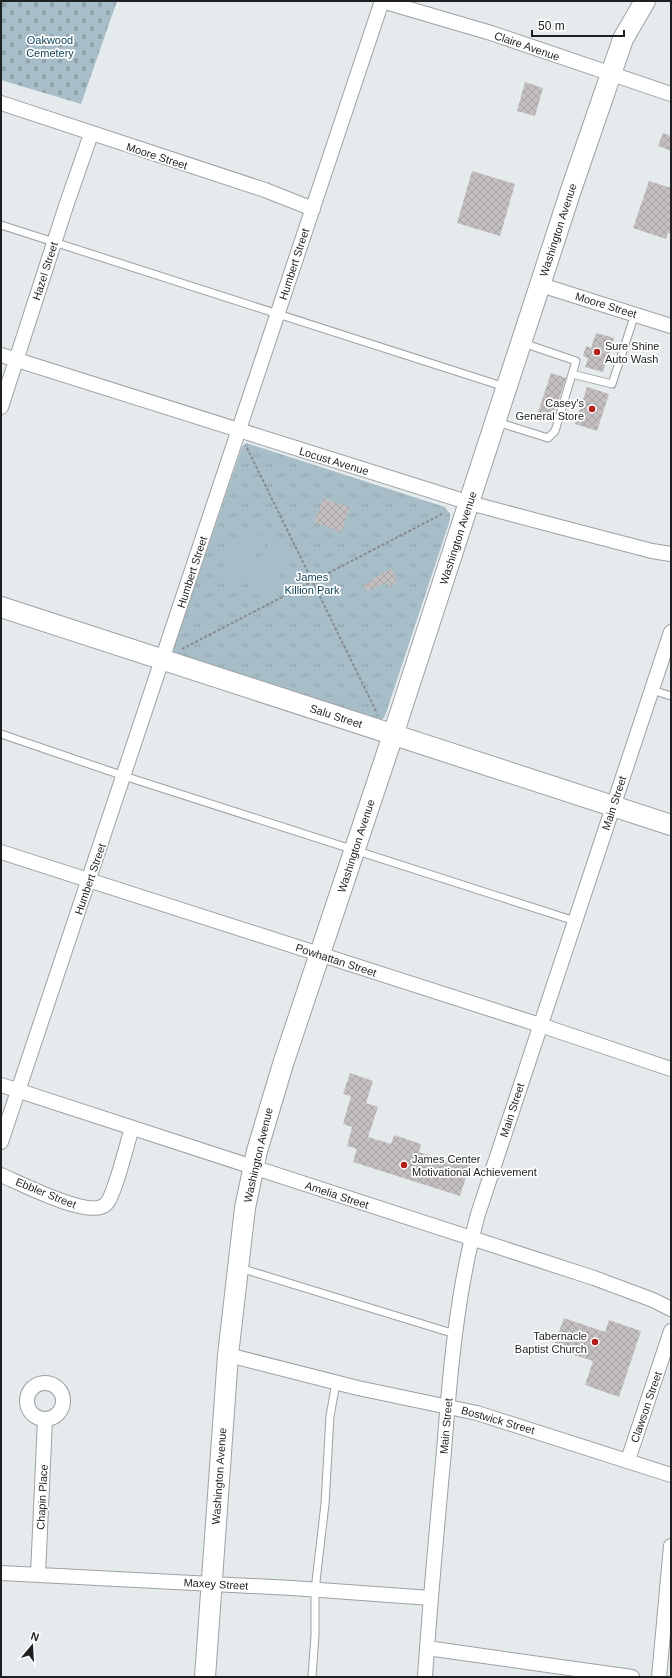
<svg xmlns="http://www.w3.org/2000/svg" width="672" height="1678" font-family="Arial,sans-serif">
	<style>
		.cemetery { fill: url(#cemetery-stones) }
		.park { fill: url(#park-tufts) }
		.pitch { fill: #a7bec9 }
		.building { fill: url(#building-cross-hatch) }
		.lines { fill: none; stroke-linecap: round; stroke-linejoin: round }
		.lane-casing { stroke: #9da1a3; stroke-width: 9 }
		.street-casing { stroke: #9da1a3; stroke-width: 16 }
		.secondary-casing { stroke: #9da1a3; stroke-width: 22 }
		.path { stroke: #878b8c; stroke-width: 2; stroke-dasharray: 3 2; stroke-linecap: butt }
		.lane { stroke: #fff; stroke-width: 7 }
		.street { stroke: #fff; stroke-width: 14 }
		.secondary { stroke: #fff; stroke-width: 20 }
		.poi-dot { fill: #b12119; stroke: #fff; stroke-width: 1.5 }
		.labels { text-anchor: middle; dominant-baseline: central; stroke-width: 3.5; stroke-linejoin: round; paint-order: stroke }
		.park-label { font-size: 11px; fill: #0f4457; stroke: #fff }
		.street-label { font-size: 11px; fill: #1e2021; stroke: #fff }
		.poi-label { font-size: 11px; fill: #1e2021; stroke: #fff; text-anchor: start }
	</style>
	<defs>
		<pattern id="cemetery-stones" width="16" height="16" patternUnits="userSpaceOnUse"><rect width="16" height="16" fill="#a7bec9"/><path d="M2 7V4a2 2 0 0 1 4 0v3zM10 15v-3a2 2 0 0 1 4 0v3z" fill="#8fa3ac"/></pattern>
		<pattern id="park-tufts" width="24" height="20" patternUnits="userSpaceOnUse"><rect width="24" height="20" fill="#a7bec9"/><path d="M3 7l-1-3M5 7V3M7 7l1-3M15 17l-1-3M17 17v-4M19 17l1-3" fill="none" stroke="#8fa3ac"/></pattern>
		<pattern id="building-cross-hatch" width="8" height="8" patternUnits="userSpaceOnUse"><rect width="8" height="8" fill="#c4bfbf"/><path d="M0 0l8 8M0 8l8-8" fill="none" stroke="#a8a4a4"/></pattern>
	</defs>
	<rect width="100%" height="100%" fill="#e5eaec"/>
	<path class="cemetery" d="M1 1H117L81 104 1 80Z"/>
	<path class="park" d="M246 443 445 507 450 514V520L386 713 384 718 381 720 174 653V647L242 447Z"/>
	<path class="pitch" d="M241 527 264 537 241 588 218 578Z
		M270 539 292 549 270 600 247 590Z"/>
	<path class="building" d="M525 82 543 88 535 116 517 111Z
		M663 133 671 136V151L658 146Z
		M472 171 515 184 500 236 457 223Z
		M649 181 671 188V234L668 233 666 239 633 228Z
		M596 333 614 338 603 372 585 367 588 358 583 356 586 346 591 348Z
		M551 373 566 378 552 420 537 415Z
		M587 387 609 394 597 431 575 424Z
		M324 498 350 508 341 532 314 522Z
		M391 568 397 582 390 587 387 582 367 591 363 586Z
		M350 1073 373 1081 366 1103 378 1107 368 1137 391 1144 394 1135 421 1144 419 1152 450 1162 451 1158 470 1165 460 1196 353 1162 357 1149 347 1146 352 1127 343 1124 351 1096 343 1094Z
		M564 1318 605 1332 609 1320 641 1331 619 1397 585 1385 593 1361 553 1348Z"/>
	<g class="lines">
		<defs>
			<path id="lane" d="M1 225 505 387
				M572 374 612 384 635 314
				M497 422 548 438 555 431 576 361 523 343
				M652 690 671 696
				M1 734 124 776 575 921
				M240 1268 455 1334
				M312 1677 315 1635V1590L325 1504 330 1416 336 1383"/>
			<path id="street" d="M382 1 491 33 671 94
				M1 103 265 190 313 209
				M541 285 671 326
				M1 355 470 503 560 527 652 551 671 554
				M1 407 66 206 91 134
				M1 852 540 1025 671 1069
				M1 1085 594 1278 653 1300 671 1309
				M1 1142 382 1
				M1 1175C20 1183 91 1220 106 1204 115 1195 127 1143 132 1128
				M228 1355 358 1388 477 1413 671 1475
				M27 1401a18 18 0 1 1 36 0a18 18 0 1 1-36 0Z
				M628 1460 671 1331
				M1 1573 292 1588 431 1598
				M38 1575 45 1419
				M427 1648 632 1677
				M425 1677C430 1601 437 1526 444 1451 450 1371 457 1291 478 1214L671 632
				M659 1677 671 1546"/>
			<path id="secondary" d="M1 607 671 825
				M205 1677 228 1355 245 1208 257 1151 283 1064 393 735 571 190 623 39 645 1"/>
		</defs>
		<use href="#lane" class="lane-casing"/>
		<use href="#street" class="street-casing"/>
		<use href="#secondary" class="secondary-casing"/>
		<path class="path" d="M247 448 377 713
			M182 649 444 513"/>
		<use href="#lane" class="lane"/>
		<use href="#street" class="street"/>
		<use href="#secondary" class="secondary"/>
	</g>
	<g class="poi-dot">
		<circle cx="597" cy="352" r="4"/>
		<circle cx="592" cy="409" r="4"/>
		<circle cx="404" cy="1165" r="4"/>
		<circle cx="595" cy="1342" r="4"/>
	</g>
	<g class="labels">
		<g class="park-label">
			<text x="50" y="40">Oakwood<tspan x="50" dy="13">Cemetery</tspan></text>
			<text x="312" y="577">James<tspan x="312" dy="13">Killion Park</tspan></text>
		</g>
		<g class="street-label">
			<text transform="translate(527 46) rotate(19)">Claire Avenue</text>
			<text transform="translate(157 156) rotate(18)">Moore Street</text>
			<text transform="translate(558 230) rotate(-72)">Washington Avenue</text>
			<text transform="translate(294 264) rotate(-72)">Humbert Street</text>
			<text transform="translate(45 271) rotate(-72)">Hazel Street</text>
			<text transform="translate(606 305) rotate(17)">Moore Street</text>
			<text transform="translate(334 461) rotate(17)">Locust Avenue</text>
			<text transform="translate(458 538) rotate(-72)">Washington Avenue</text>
			<text transform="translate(192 572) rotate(-72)">Humbert Street</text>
			<text transform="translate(336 716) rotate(18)">Salu Street</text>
			<text transform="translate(614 803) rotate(-72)">Main Street</text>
			<text transform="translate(356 846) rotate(-72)">Washington Avenue</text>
			<text transform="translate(90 879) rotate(-71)">Humbert Street</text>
			<text transform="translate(336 960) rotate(18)">Powhattan Street</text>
			<text transform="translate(512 1110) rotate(-72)">Main Street</text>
			<text transform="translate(258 1155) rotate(-77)">Washington Avenue</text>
			<text transform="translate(46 1193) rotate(22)">Ebbler Street</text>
			<text transform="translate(337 1195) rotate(18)">Amelia Street</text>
			<text transform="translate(646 1407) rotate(-71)">Clawson Street</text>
			<text transform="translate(498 1420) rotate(16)">Bostwick Street</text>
			<text transform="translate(446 1426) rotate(-85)">Main Street</text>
			<text transform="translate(219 1476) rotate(-86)">Washington Avenue</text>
			<text transform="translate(42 1497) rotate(-87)">Chapin Place</text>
			<text transform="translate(216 1584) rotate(3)">Maxey Street</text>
		</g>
		<g class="poi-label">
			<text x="605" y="346">Sure Shine<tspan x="605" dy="13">Auto Wash</tspan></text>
			<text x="584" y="403" text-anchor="end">Casey's<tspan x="584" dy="13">General Store</tspan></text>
			<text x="412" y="1159">James Center<tspan x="412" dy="13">Motivational Achievement</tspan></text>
			<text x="587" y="1336" text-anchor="end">Tabernacle<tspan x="587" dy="13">Baptist Church</tspan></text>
		</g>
	</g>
	<rect width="672" height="1678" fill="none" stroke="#1e2021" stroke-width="4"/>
	<g transform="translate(32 1646) rotate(18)" stroke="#ffffff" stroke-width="3" paint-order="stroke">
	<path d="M0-3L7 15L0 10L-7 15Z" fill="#1e2021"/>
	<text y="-6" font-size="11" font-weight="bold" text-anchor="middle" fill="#1e2021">N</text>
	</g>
	<path d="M532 30v6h92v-6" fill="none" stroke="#1e2021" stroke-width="2"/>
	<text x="538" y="30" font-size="12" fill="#1e2021" stroke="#ffffff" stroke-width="3" paint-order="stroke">50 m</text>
</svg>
